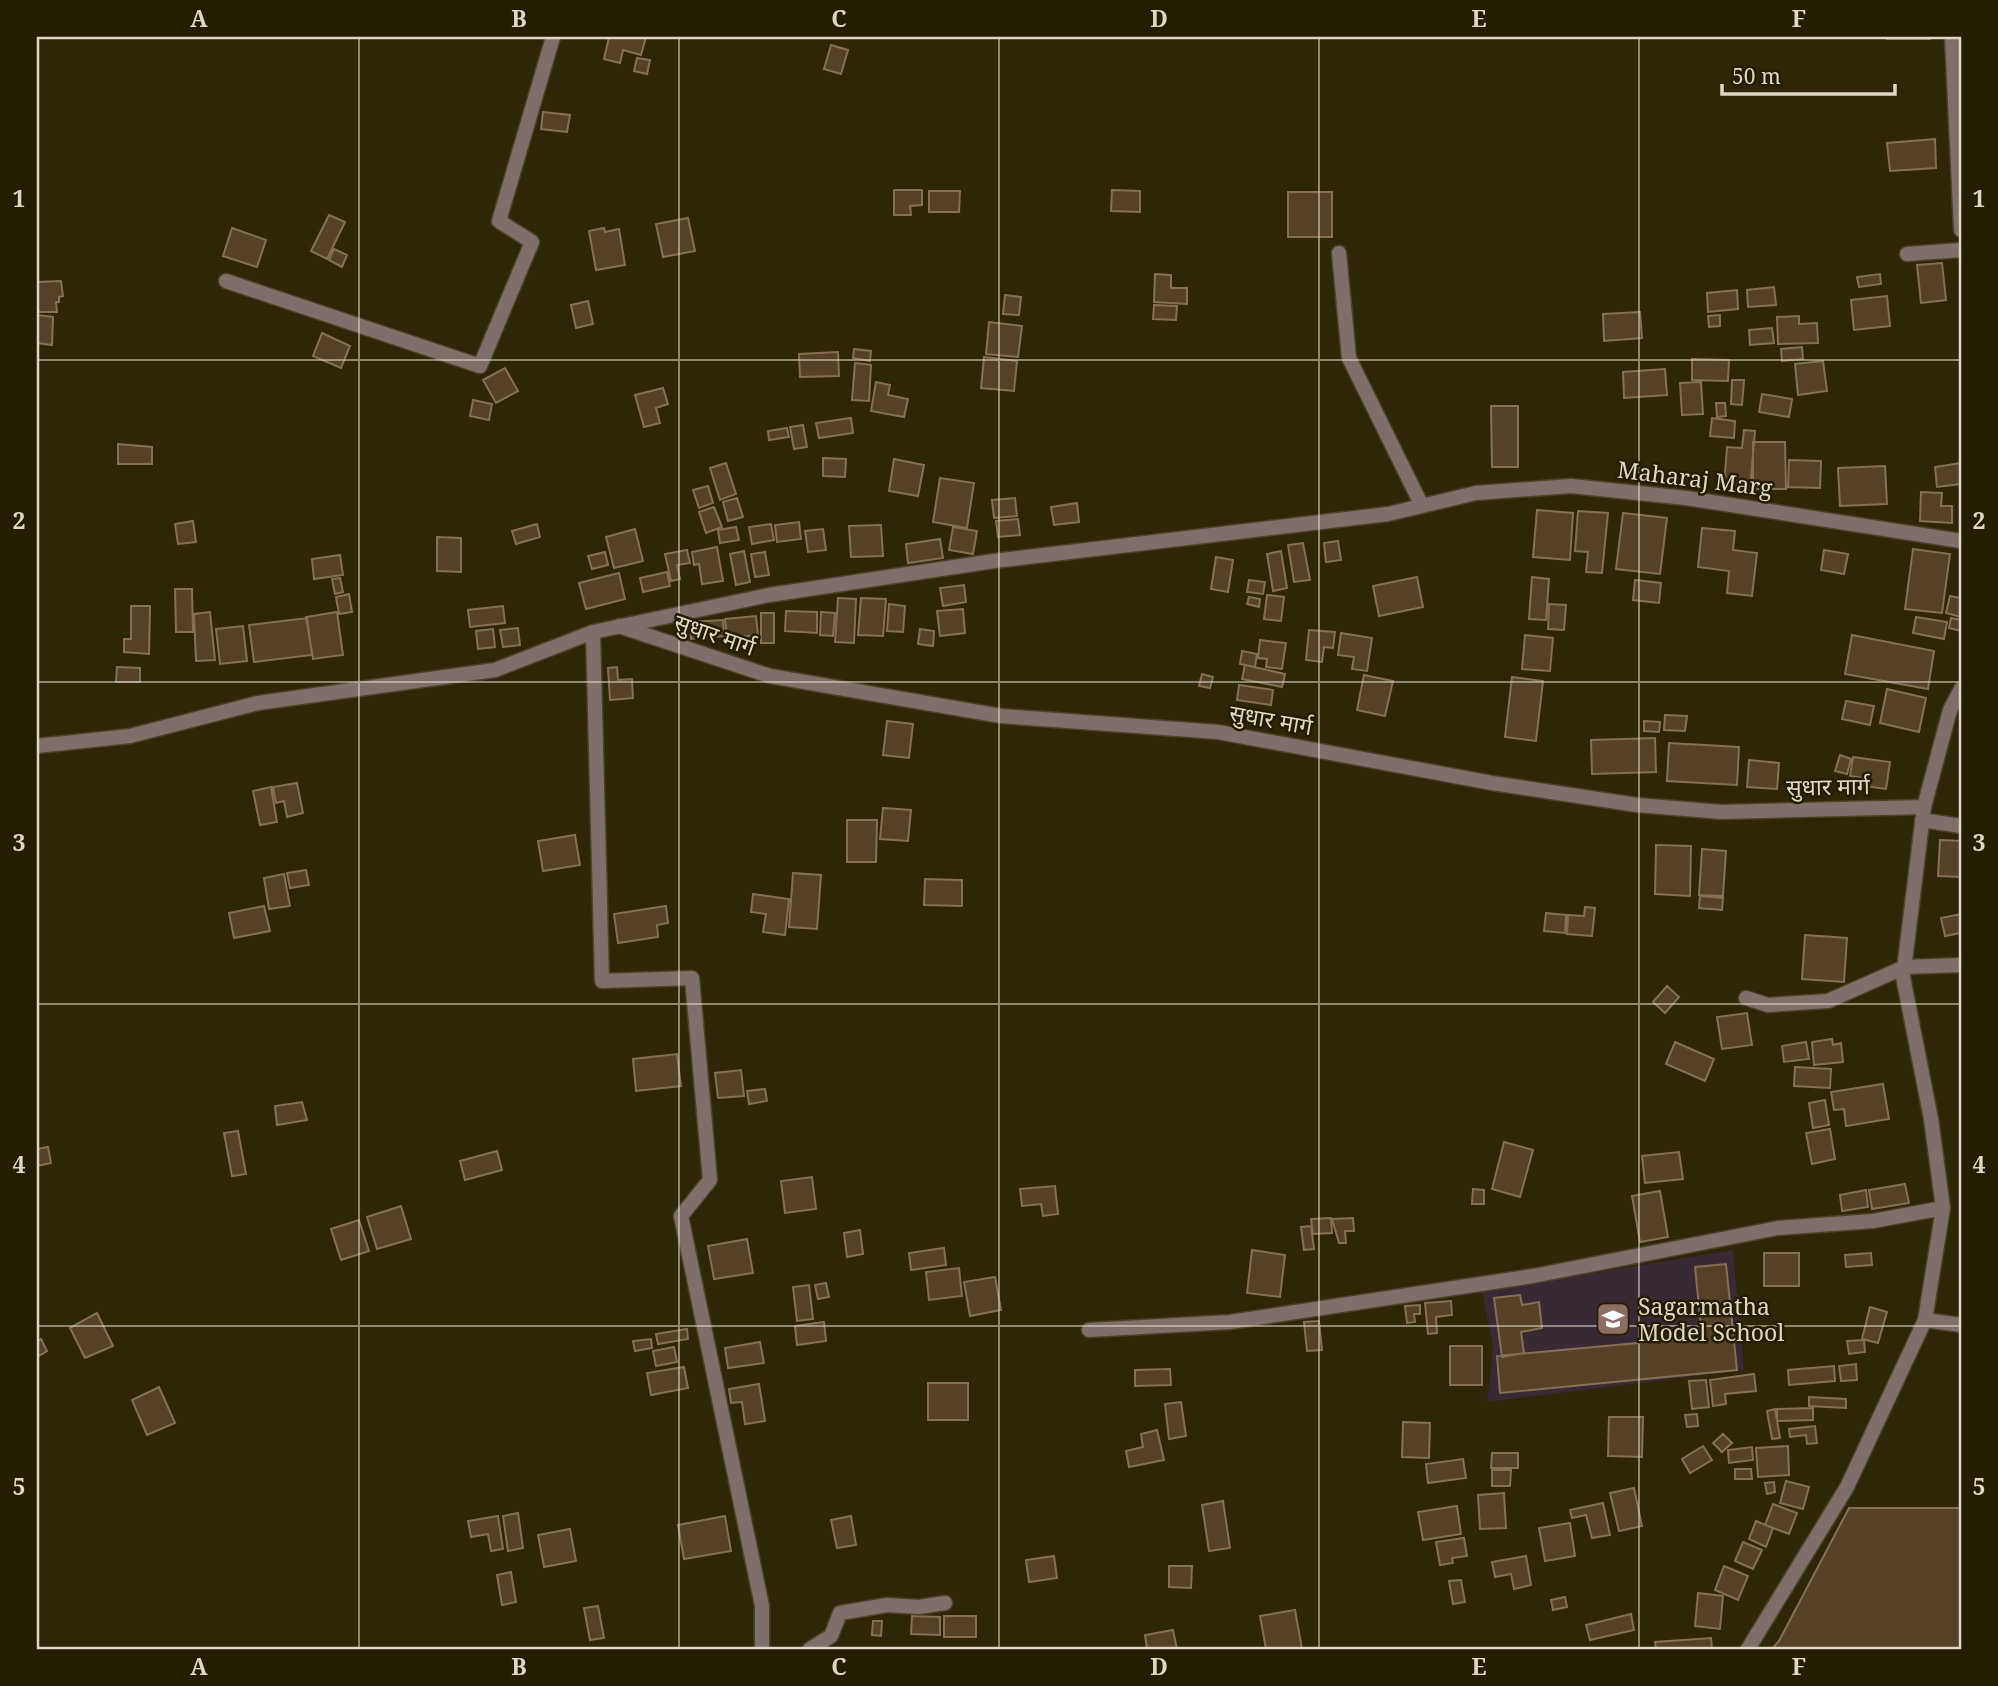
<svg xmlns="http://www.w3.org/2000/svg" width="1998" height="1686" font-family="'Noto Serif','Noto Sans Devanagari',serif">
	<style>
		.education { fill: #382934 }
		.building { fill: #544127; stroke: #857055; stroke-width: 2 }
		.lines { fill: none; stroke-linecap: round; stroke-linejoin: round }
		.street-casing { stroke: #4b4226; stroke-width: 17 }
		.street { stroke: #7f6f6a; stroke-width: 14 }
		.grid { fill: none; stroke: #ded8c7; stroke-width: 2; stroke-opacity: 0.55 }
		.labels { text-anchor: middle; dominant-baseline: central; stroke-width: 5; stroke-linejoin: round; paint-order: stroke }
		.street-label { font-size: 23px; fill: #ded8c7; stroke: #251d00 }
		.poi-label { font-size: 23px; fill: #ded8c7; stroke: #251d00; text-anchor: start }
		.neatline { fill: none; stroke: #ded8c7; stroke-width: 2.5 }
		.grid-label { font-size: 23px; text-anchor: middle; font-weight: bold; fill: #ded8c7 }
	</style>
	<rect width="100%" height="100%" fill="#2f2607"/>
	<path class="education" d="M1733 1250 1744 1370 1487 1402 1493 1347 1482 1291Z"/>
	<path class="building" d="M609 37H646L641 55 623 50 620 63 604 59Z
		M1887 37H1930V39H1887Z
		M831 45 848 50 841 74 824 69Z
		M637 58 650 60 647 74 634 71Z
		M543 112 570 115 567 132 541 129Z
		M1935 139 1936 168 1890 171 1887 143Z
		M894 190H922V205L910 206 911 215H894Z
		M1112 190 1140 191V212L1111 211Z
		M929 191H960L959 212H929Z
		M1288 192H1332V237H1288Z
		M329 215 345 222 327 259 311 251Z
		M688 218 695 251 663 257 656 224Z
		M232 228 266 240 257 267 223 256Z
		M604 228 605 232 619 229 625 265 596 270 589 231Z
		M334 249 347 255 342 267 329 260Z
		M1942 263 1946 300 1921 303 1917 265Z
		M1155 274 1171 275V288H1187V304L1154 302Z
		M1880 274 1881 284 1859 287 1857 277Z
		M61 281 63 296 59 297V302H56L57 312H37V282Z
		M1774 287 1776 305 1748 307 1747 290Z
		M1737 290 1738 309 1708 312 1707 293Z
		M1005 295 1021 297 1019 315 1003 314Z
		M1887 296 1890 326 1854 330 1851 300Z
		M588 301 593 324 576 328 571 305Z
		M1154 305 1177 306 1176 320 1153 319Z
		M1640 312 1642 338 1604 341 1603 314Z
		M37 315 53 317 52 345 37 343Z
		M1720 315V326L1709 327 1708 316Z
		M1799 316V324L1817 323 1818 343 1778 344 1777 317Z
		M989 322 1022 326 1018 357 986 354Z
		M1772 328 1774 343 1750 345 1749 330Z
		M322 333 350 346 341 368 313 356Z
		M1802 347 1803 359 1782 361 1781 349Z
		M854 349 871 351 870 361 853 358Z
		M838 352 839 376 800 377 799 354Z
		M984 357 1017 361 1014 391 981 388Z
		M1692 359 1729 360 1728 381 1692 380Z
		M1823 361 1827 391 1798 395 1795 364Z
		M855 363 871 365 869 401 852 400Z
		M505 368 518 391 496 403 483 380Z
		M1665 369 1667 395 1624 398 1623 372Z
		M1732 380H1744L1742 405 1731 404Z
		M876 382 890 385 888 395 908 399 904 417 871 411Z
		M1701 382 1703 414 1682 415 1680 383Z
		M663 388 668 404 656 408 660 423 644 427 635 395Z
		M1762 394 1792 399 1789 417 1759 412Z
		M473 400 492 404 489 420 470 416Z
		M1716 403H1725L1726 416 1717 417Z
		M1491 406H1518V467H1492Z
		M851 418 853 433 819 438 816 423Z
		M1712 418 1735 421 1734 438 1710 436Z
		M803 425 807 447 794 449 790 427Z
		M787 428 789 437 769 440 768 431Z
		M1744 430 1755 431 1750 489 1724 486 1727 447 1742 448Z
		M1753 442H1785L1786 489H1753Z
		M118 444 152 447V464H118Z
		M823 458 846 459 845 477 823 476Z
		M894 459 924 465 918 496 889 491Z
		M1789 460 1821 461 1820 488 1788 487Z
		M726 463 736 494 720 500 710 468Z
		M1961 463V484L1937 487 1935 467Z
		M1885 466 1887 504 1840 506 1838 468Z
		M940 478 974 483 967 528 933 522Z
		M708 486 713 503 699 508 693 490Z
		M1921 492 1942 493 1941 506H1952V523L1920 521Z
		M737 498 743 517 728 521 723 502Z
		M1015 498 1017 516 994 518 992 500Z
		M1077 503 1079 522 1054 525 1051 507Z
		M714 507 722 527 706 533 699 512Z
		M1537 510 1573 513 1570 560 1533 557Z
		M1578 511 1608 513 1602 573 1586 572 1588 552 1575 551Z
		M1623 513 1667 518 1660 574 1616 569Z
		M1018 519 1020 535 998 537 996 521Z
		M193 521 196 542 178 544 175 524Z
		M799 522 801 539 777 542 775 525Z
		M537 524 540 537 516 544 512 531Z
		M771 524 774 540 752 544 749 527Z
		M881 525 883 556 851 557 849 526Z
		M736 527 739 540 720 543 718 530Z
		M953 527 977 531 973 554 949 550Z
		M1702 528 1735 531 1733 550 1757 553 1752 596 1727 593 1729 571 1698 567Z
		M635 529 643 561 614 568 606 537Z
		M823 529 826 550 808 552 805 531Z
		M437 537 461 538V572L437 571Z
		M940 539 943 558 908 563 906 544Z
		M1338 541 1341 560 1326 562 1324 543Z
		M1303 543 1310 580 1294 582 1288 545Z
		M717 547 723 581 702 584 699 564 694 565 692 552Z
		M1913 549 1950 554 1942 613 1905 609Z
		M687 550 690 563 677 565 680 579 671 581 665 554Z
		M1824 550 1848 554 1844 574 1821 570Z
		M744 551 750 582 736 585 730 554Z
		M1281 551 1287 588 1273 591 1267 554Z
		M605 552 608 565 592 569 588 556Z
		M765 552 769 575 755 577 751 554Z
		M340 555 343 575 314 579 312 559Z
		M1216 557 1233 560 1228 592 1211 589Z
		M667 572 670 586 643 592 640 578Z
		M619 573 625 599 586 609 579 583Z
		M1417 577 1423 607 1379 616 1373 586Z
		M1532 577 1549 579 1546 620 1529 619Z
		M340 578 343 592 335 594 332 579Z
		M1249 580 1265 582 1263 594 1247 592Z
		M1635 580 1661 583 1659 603 1633 600Z
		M964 585 966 602 943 606 940 588Z
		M175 589H192L193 632H176Z
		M349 594 352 612 339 614 336 597Z
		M1267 595 1284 597 1281 621 1264 619Z
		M1950 596 1961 598V617L1946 613Z
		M1249 597 1260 599 1259 607 1247 604Z
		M838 598 856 599 854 643 835 642Z
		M861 598 886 599 883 636 858 635Z
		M889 604 905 606 903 632 887 631Z
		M1549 604 1566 605 1564 630 1548 629Z
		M131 606H150L149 654 124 652V639H131Z
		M503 606 505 623 470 627 468 610Z
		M963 609 965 633 940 636 937 611Z
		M786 611 817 612V633L785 631Z
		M210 612 215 660 196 661 194 614Z
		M337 612 343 655 313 659 306 617Z
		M821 612 835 613 833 636 820 635Z
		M761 613H774V643H761Z
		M756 616 758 635 727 638 725 619Z
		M1916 617 1947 622 1944 639 1913 633Z
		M307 618 312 655 254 662 249 625Z
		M1951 618 1961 620V631L1949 628Z
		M723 620 724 636 691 639 690 622Z
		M243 626 247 661 220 664 216 629Z
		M518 628 520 645 503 647 500 630Z
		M493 629 495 647 478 649 476 631Z
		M920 629 934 631 933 646 918 644Z
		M1309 630 1335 632 1333 648 1324 647 1322 662 1306 660Z
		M1341 633 1372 638 1367 671 1352 669 1354 657 1338 655Z
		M1525 635 1553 638 1550 671 1522 669Z
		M1852 635 1934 651 1928 689 1845 674Z
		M1260 640 1286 643 1282 669 1266 667 1267 659 1258 658Z
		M1242 651 1257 654 1255 667 1240 664Z
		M1245 665 1285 674 1282 687 1242 679Z
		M117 667 140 668V682H116Z
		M617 667 618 680 632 679 633 698 610 700 608 668Z
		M1202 674 1213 677 1210 688 1199 686Z
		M1364 675 1393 681 1385 716 1357 710Z
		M1512 677 1543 681 1536 741 1505 737Z
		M1239 685 1273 690 1271 705 1237 700Z
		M1887 689 1926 698 1919 732 1880 723Z
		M1846 701 1874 706 1870 725 1842 719Z
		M1665 715 1687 716 1685 731 1664 730Z
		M887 721 913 724 909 758 883 755Z
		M1644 721 1660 722 1659 732 1644 731Z
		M1655 738 1656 772 1592 774 1591 740Z
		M1669 743 1739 747 1737 785 1667 781Z
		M1840 755 1851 759 1847 774 1835 771Z
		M1853 757 1890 762 1886 789 1864 786 1865 778 1850 776Z
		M1749 760 1779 763 1777 789 1747 787Z
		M297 783 303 813 287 817 284 801 276 803 273 787Z
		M271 787 277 822 260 825 253 791Z
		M883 808 911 810 908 841 880 839Z
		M847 820H877L876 862H847Z
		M575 835 580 865 543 871 538 841Z
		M1940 840 1961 841V877L1938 876Z
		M1656 845 1691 846 1690 896 1655 894Z
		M1702 849 1726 851 1723 896 1699 895Z
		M306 870 309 885 290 888 287 873Z
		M793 873 821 875 817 929 789 927Z
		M284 874 290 906 269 909 264 878Z
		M925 879 962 880V906L924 905Z
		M753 894 789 899 785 935 763 932 766 914 751 912Z
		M1700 896 1723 898 1722 910 1699 908Z
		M264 906 270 931 234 938 229 913Z
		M666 906 668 923 657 925 658 937 618 943 614 914Z
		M1585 907 1595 908 1592 936 1567 934 1568 915 1584 916Z
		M1546 913 1566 915 1565 933 1544 931Z
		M1961 914V933L1945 936 1941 918Z
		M1805 935 1847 938 1844 982 1802 979Z
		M1667 986 1679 997 1665 1013 1653 1002Z
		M1747 1013 1752 1045 1722 1049 1717 1017Z
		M1832 1039 1833 1045 1841 1043 1843 1062 1814 1065 1812 1042Z
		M1675 1042 1714 1059 1705 1081 1666 1064Z
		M1806 1042 1809 1059 1784 1062 1782 1046Z
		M677 1054 681 1086 636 1091 633 1059Z
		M1795 1067 1831 1069 1830 1088 1794 1086Z
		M741 1070 744 1096 718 1098 715 1073Z
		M1883 1084 1889 1119 1846 1126 1844 1109 1834 1110 1831 1092Z
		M765 1089 767 1101 749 1104 747 1091Z
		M1825 1100 1829 1125 1813 1128 1809 1103Z
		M302 1102 307 1120 277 1125 275 1106Z
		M1830 1129 1835 1159 1812 1164 1806 1133Z
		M238 1131 246 1174 232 1176 224 1133Z
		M1504 1142 1533 1150 1520 1197 1492 1189Z
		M48 1147 51 1163 37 1166V1149Z
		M497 1151 502 1170 465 1180 460 1161Z
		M1679 1152 1683 1179 1645 1183 1642 1156Z
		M812 1177 816 1209 785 1213 781 1181Z
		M1905 1184 1909 1203 1872 1209 1869 1190Z
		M1055 1186 1058 1214 1043 1216 1041 1204 1022 1206 1020 1189Z
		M1473 1189 1484 1190V1204H1472Z
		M1866 1190 1868 1207 1842 1211 1840 1195Z
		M1660 1191 1668 1237 1640 1242 1632 1196Z
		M401 1206 411 1239 377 1249 367 1217Z
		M1331 1218 1332 1233 1313 1234 1311 1219Z
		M1353 1218 1354 1231H1345L1346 1243H1339L1332 1219Z
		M359 1220 369 1251 341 1260 331 1229Z
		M1311 1226 1314 1249 1304 1250 1301 1227Z
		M860 1230 863 1254 847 1257 844 1233Z
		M747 1239 753 1273 714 1279 708 1246Z
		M944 1248 946 1265 911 1270 909 1253Z
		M1252 1250 1285 1255 1280 1297 1247 1293Z
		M1764 1253H1799V1286H1764Z
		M1871 1253 1872 1265 1846 1267 1845 1255Z
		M1726 1264 1737 1370 1500 1393 1497 1356 1702 1337 1695 1267Z
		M959 1268 962 1296 929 1300 926 1272Z
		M995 1277 1001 1310 970 1316 964 1282Z
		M826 1283 829 1297 818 1299 815 1285Z
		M809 1285 813 1319 797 1321 793 1287Z
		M1520 1295 1522 1305 1539 1302 1542 1328 1521 1332 1524 1353 1502 1357 1494 1298Z
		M1451 1301 1452 1315 1436 1317 1437 1333 1428 1334 1425 1303Z
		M1420 1305V1314H1414L1415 1322 1407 1323 1405 1306Z
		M1870 1307 1887 1312 1878 1343 1862 1339Z
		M97 1313 113 1346 85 1358 70 1328Z
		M1319 1321 1322 1350 1307 1351 1304 1322Z
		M824 1322 826 1341 797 1345 795 1326Z
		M687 1329 688 1339 658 1344 656 1334Z
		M41 1339 47 1351 37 1357V1342Z
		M651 1339 652 1348 635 1351 633 1341Z
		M1864 1340 1865 1352 1849 1354 1847 1341Z
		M760 1342 764 1363 728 1368 725 1348Z
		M1450 1346H1482V1385H1450Z
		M674 1347 677 1362 656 1366 653 1351Z
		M1856 1364 1857 1380 1841 1381 1839 1366Z
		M1834 1366 1835 1381 1789 1385 1788 1370Z
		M684 1367 688 1388 651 1395 647 1373Z
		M1170 1369 1171 1385 1135 1386V1370Z
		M1754 1374 1756 1391 1725 1394 1726 1404 1713 1406 1710 1380Z
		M1706 1380 1709 1407 1692 1409 1689 1381Z
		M928 1383H968V1420H928Z
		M759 1384 765 1421 745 1424 742 1402 731 1403 729 1389Z
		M159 1387 175 1423 147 1435 132 1400Z
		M1809 1397 1846 1399V1408L1809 1406Z
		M1181 1402 1186 1436 1169 1439 1165 1404Z
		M1813 1408V1420L1777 1421V1409Z
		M1775 1409 1780 1438 1772 1439 1767 1411Z
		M1697 1414 1698 1426 1687 1427 1685 1415Z
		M1609 1417H1643L1642 1457 1608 1456Z
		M1403 1422 1430 1423 1429 1458 1402 1457Z
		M1815 1426 1817 1443 1807 1444 1806 1435 1790 1437 1789 1429Z
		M1157 1430 1164 1460 1129 1467 1126 1451 1143 1447 1141 1434Z
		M1723 1434 1732 1443 1722 1452 1713 1443Z
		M1703 1446 1712 1460 1690 1473 1682 1459Z
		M1788 1446 1789 1475 1758 1477 1756 1448Z
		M1752 1447 1753 1460 1729 1463 1728 1450Z
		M1492 1453H1518V1468H1491Z
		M1463 1459 1466 1478 1428 1483 1426 1464Z
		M1735 1469H1751L1752 1479H1735Z
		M1492 1470H1511L1510 1486H1492Z
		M1786 1481 1809 1487 1803 1509 1780 1503Z
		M1774 1482 1775 1492 1767 1494 1765 1483Z
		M1634 1488 1642 1526 1619 1531 1610 1493Z
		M1504 1493 1506 1528 1480 1529 1478 1495Z
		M1223 1501 1230 1548 1209 1551 1202 1505Z
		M1603 1503 1610 1535 1592 1538 1586 1515 1572 1518 1570 1510Z
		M1773 1504 1797 1513 1789 1534 1765 1525Z
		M1457 1506 1461 1534 1423 1540 1418 1512Z
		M1849 1508H1961V1649H1772L1779 1641Z
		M518 1513 523 1548 508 1551 503 1516Z
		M498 1516 503 1549 491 1551 488 1534 471 1537 468 1521Z
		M725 1516 731 1551 684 1559 678 1525Z
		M851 1516 856 1545 837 1548 831 1520Z
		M1756 1521 1773 1528 1766 1547 1749 1539Z
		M1570 1523 1575 1556 1545 1561 1539 1528Z
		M570 1529 576 1561 544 1567 538 1535Z
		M1464 1538 1467 1556 1452 1558 1453 1563 1440 1565 1436 1542Z
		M1743 1542 1762 1550 1753 1569 1735 1561Z
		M1054 1556 1057 1578 1029 1582 1026 1560Z
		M1526 1556 1531 1585 1514 1589 1511 1574 1495 1577 1492 1562Z
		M1169 1566H1192L1191 1588 1169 1587Z
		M1724 1566 1748 1576 1738 1600 1715 1590Z
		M511 1572 516 1602 502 1605 497 1575Z
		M1461 1580 1465 1602 1453 1604 1449 1581Z
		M1698 1593 1723 1596 1720 1629 1695 1626Z
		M1565 1597 1567 1607 1553 1610 1551 1600Z
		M598 1606 604 1638 590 1640 584 1608Z
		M1295 1610 1302 1649H1266L1260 1616Z
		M1631 1614 1634 1630 1590 1640 1586 1625Z
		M912 1616 940 1617V1635L911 1634Z
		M944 1616H976V1637H944Z
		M873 1621H882L881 1636 872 1635Z
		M1173 1630 1177 1649H1147L1145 1635Z
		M1711 1638 1712 1649H1656L1655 1642Z"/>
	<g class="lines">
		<defs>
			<path id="street" d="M1952 37 1961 230
				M1339 253 1349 358 1422 506
				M1907 254 1961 250
				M226 281 480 366 532 242 499 221 553 37
				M619 626 770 676 1001 716 1218 732 1492 783 1637 805 1722 812 1924 807
				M593 632 602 981 692 978 710 1180 681 1216 762 1606V1649
				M37 746 130 736 258 703 495 670 593 632 769 595 994 561 1388 514 1476 493 1571 486 1686 498 1961 541
				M1922 820 1961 826
				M1746 998 1768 1005 1828 1001 1905 967 1961 965
				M1925 1320 1961 1325
				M1089 1330 1230 1322 1533 1276 1778 1228 1873 1221 1943 1208
				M810 1649 831 1636 840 1613 887 1605 919 1607 945 1603
				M1748 1649 1847 1487 1925 1320 1943 1208 1931 1119 1903 977 1924 807 1950 710 1961 689"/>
		</defs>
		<use href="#street" class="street-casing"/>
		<use href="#street" class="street"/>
	</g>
	<path class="grid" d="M359 37V1649M679 37V1649M999 37V1649M1319 37V1649M1639 37V1649M37 360H1961M37 682H1961M37 1004H1961M37 1326H1961"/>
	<defs>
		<symbol id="school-square" viewBox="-11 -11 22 22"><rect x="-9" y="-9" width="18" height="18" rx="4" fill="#8d6e63" stroke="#251d00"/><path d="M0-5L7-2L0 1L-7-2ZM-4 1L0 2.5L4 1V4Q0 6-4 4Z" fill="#fff"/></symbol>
	</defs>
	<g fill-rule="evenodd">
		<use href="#school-square" x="1594" y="1300" width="38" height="38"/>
	</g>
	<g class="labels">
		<g class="street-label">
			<text transform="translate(1695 478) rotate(7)">Maharaj Marg</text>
			<text transform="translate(715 634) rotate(19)">सुधार मार्ग</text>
			<text transform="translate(1271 719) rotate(10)">सुधार मार्ग</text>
			<text transform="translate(1828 786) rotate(-1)">सुधार मार्ग</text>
		</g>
		<g class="poi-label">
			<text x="1638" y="1306">Sagarmatha<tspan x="1638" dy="26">Model School</tspan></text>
		</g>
	</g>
	<rect width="1998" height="1686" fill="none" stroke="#251d00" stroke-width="77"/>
	<path d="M1722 84v10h173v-10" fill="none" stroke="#ded8c7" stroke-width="3.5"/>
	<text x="1732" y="84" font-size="21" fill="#ded8c7" stroke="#251d00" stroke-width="5" paint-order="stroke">50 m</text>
	<rect x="38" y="38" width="1922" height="1610" class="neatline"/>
	<g class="grid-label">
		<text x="199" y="27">A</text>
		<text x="519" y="27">B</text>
		<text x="839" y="27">C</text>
		<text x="1159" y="27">D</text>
		<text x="1479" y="27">E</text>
		<text x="1799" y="27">F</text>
		<text x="19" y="207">1</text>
		<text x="1979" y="207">1</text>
		<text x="19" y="529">2</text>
		<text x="1979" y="529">2</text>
		<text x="19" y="851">3</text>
		<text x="1979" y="851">3</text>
		<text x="19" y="1173">4</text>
		<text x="1979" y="1173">4</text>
		<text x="19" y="1495">5</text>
		<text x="1979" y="1495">5</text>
		<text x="199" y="1675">A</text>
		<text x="519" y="1675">B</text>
		<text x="839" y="1675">C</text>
		<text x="1159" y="1675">D</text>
		<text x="1479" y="1675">E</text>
		<text x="1799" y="1675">F</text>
	</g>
</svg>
